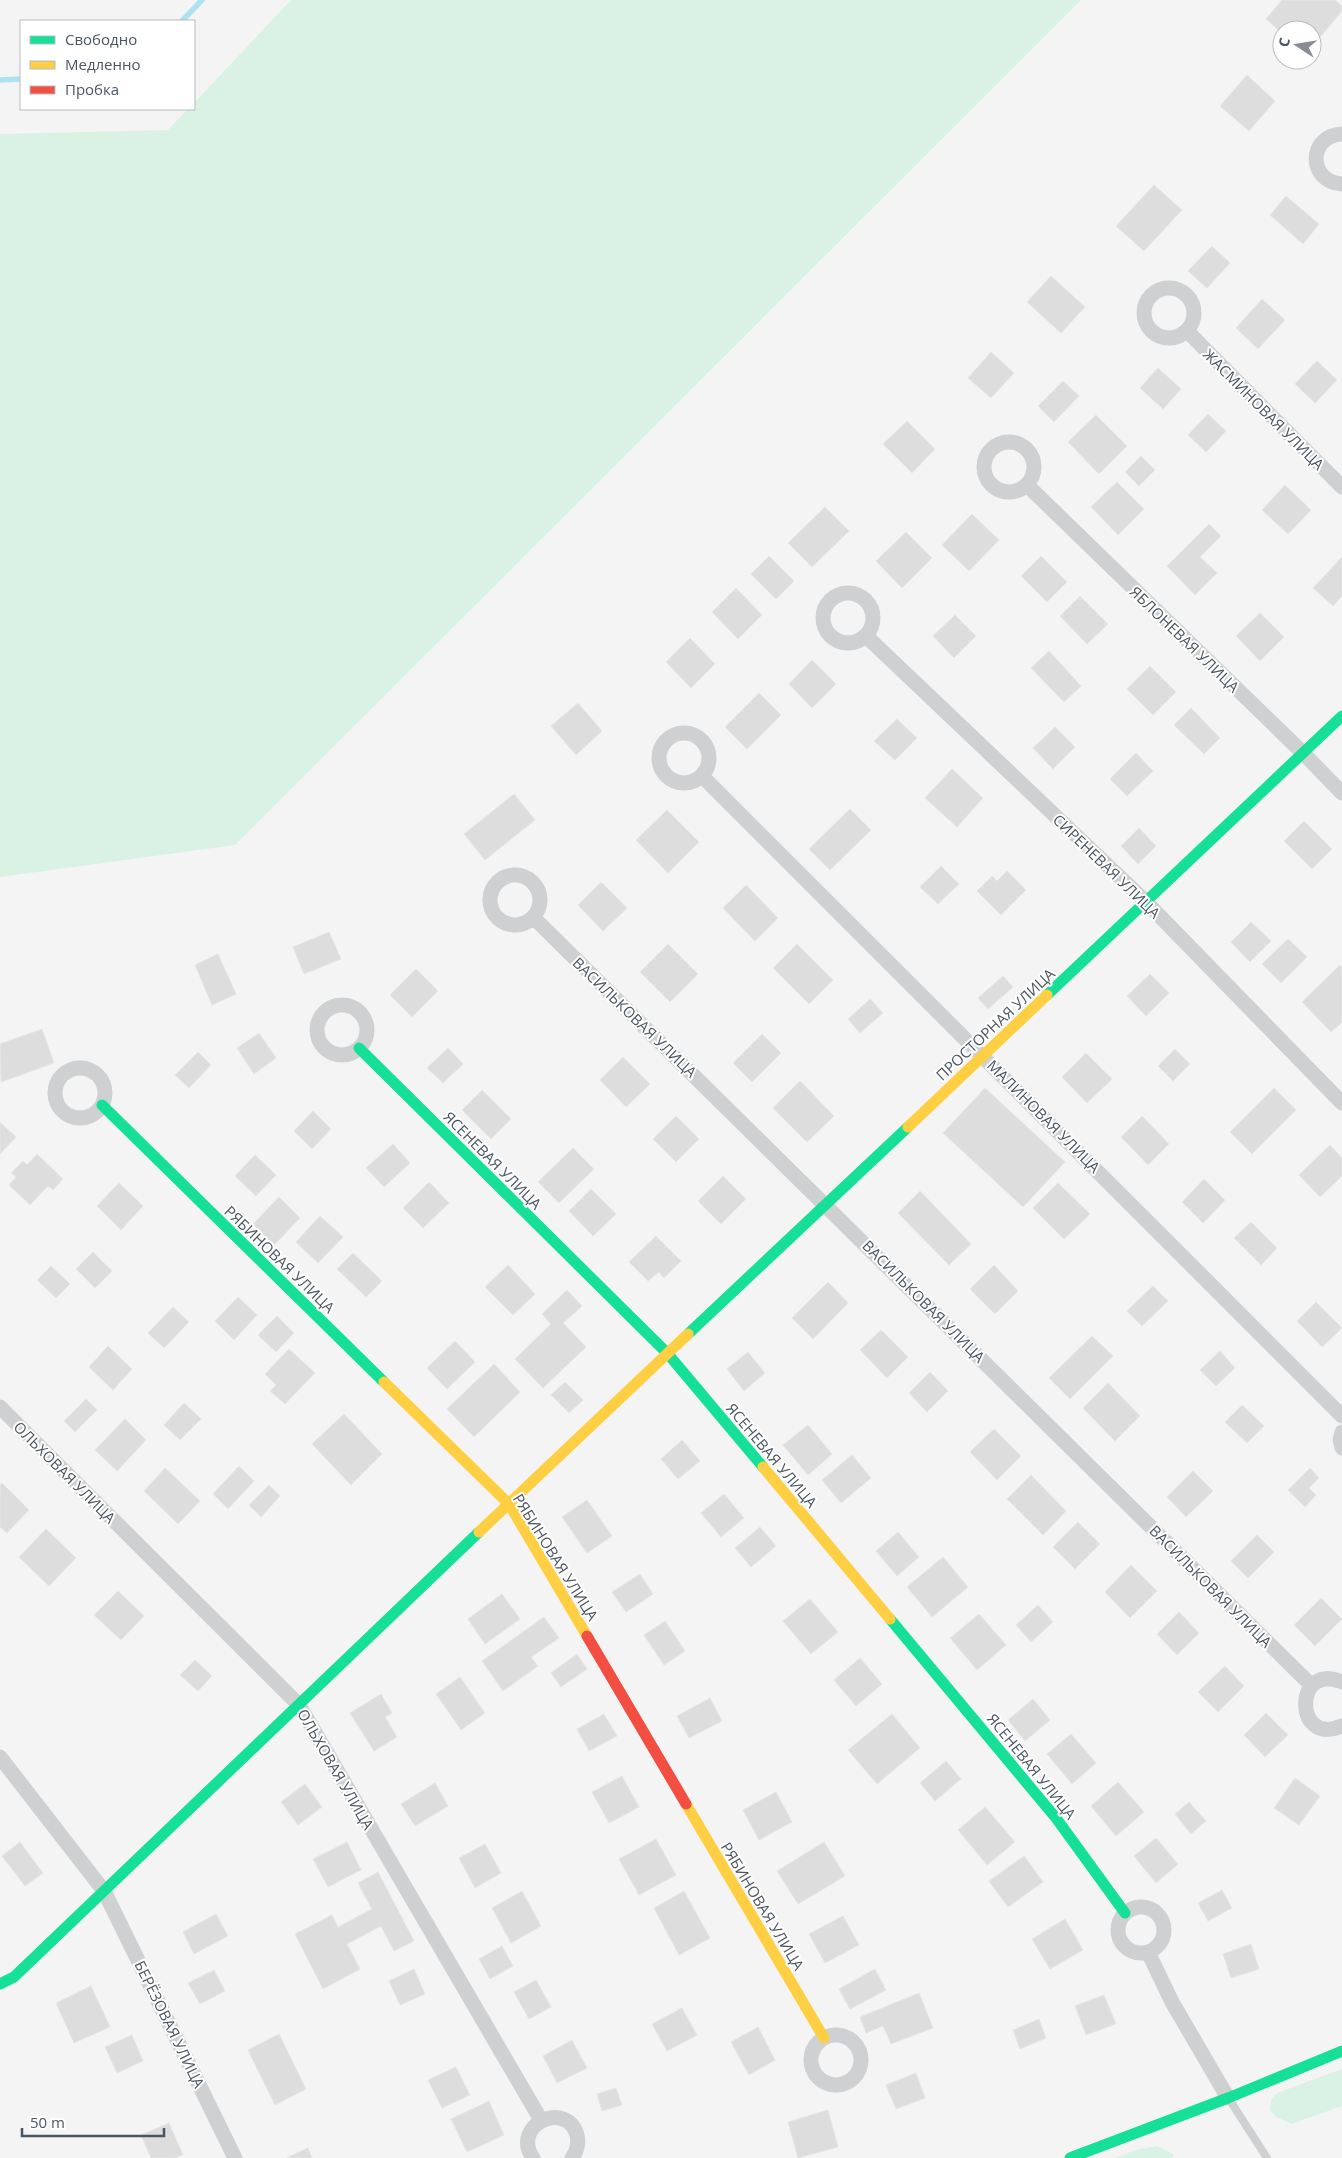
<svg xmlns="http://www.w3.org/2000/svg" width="1342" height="2158" font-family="'Open Sans',sans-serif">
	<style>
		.green { fill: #d9f2e3 }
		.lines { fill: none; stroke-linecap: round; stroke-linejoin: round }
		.stream { stroke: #aee2f0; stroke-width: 5.5 }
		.building { fill: #ddddde; stroke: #e5e6e7 }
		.lane { stroke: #ced0d2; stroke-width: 8 }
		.street { stroke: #ced0d2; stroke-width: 15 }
		.fast { stroke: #16e098; stroke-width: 11 }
		.slow { stroke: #ffcf43; stroke-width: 11 }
		.jam { stroke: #f24e42; stroke-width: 11 }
		.labels { text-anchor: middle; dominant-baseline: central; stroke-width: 4; stroke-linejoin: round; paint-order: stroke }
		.street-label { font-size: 15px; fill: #4a5661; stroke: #fff }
	</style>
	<rect width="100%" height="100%" fill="#f4f4f4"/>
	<path class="green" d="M291 0H1081L235 845 0 877V134L168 130 188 109H194V103Z
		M1342 2069V2106L1292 2124 1276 2117 1270 2110 1271 2100 1277 2093Z
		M1157 2146 1174 2154 1173 2158H1115L1136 2150Z"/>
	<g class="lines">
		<path class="stream" d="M182 21 202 0
			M0 80 21 79"/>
	</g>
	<path class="building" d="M1282 0H1335L1342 6V11L1312 47V30H1282V33L1266 19Z
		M1247 75 1275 101 1249 131 1220 106Z
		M1154 185 1182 210 1144 251 1116 226Z
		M1286 196 1319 224 1303 244 1270 215Z
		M1212 246 1230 263 1207 288 1188 271Z
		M1051 276 1085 307 1061 333 1027 302Z
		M1262 299 1285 320 1258 349 1236 328Z
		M991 352 1014 373 991 398 968 378Z
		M1317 361 1337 380 1315 403 1295 384Z
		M1158 368 1181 389 1163 409 1140 388Z
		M1063 381 1079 396 1054 422 1038 406Z
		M1208 414 1226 431 1206 452 1188 435Z
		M1096 415 1127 446 1099 474 1068 442Z
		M907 421 935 449 912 473 883 444Z
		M1141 456 1155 470 1139 486 1125 472Z
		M1117 482 1144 509 1118 535 1091 507Z
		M1285 485 1311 510 1288 534 1262 510Z
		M825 507 849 531 812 567 788 543Z
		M972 514 999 540 969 571 942 545Z
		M1209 524 1221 536 1200 557 1217 573 1195 595 1167 566Z
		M906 532 932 558 902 588 876 561Z
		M769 556 794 581 776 599 751 574Z
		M1041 556 1067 582 1047 602 1021 576Z
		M1342 557V596L1333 606 1313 588Z
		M736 588 762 615 738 639 712 612Z
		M1080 596 1108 624 1087 644 1060 616Z
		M1260 613 1284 637 1260 661 1236 636Z
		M955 615 976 636 954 658 933 636Z
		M690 638 715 664 691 688 666 662Z
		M1049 651 1081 686 1064 702 1031 668Z
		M812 660 836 684 812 708 789 684Z
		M1150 666 1176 692 1153 715 1127 689Z
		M759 693 781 715 747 749 725 727Z
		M578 703 602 731 576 755 551 726Z
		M1191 708 1220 738 1204 754 1174 725Z
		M897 719 917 738 895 760 874 741Z
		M1055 727 1075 747 1053 769 1033 748Z
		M1136 753 1153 771 1127 796 1110 779Z
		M952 769 983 798 957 827 925 798Z
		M514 794 535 820 485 860 464 834Z
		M850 809 871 830 830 870 809 849Z
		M667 810 699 842 668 873 636 840Z
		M1304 821 1332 849 1312 869 1284 841Z
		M1139 828 1156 846 1138 864 1121 846Z
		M941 866 959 884 938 904 920 887Z
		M1007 871 1026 890 1001 915 977 891 992 876 997 881Z
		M601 882 627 908 603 931 578 905Z
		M746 885 778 918 755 941 723 908Z
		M1251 922 1271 941 1250 962 1231 942Z
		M329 932 341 959 304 974 293 947Z
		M1288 939 1307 957 1281 983 1262 964Z
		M668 944 698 974 670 1002 640 972Z
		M797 944 833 980 809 1004 773 968Z
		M218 954 236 994 212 1005 195 965Z
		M1340 965 1342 967V1022L1331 1032 1302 1002Z
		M416 969 438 991 412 1017 390 995Z
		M1150 974 1169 993 1146 1016 1127 996Z
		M1003 976 1013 987 988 1009 978 998Z
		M870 999 883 1013 860 1033 848 1019Z
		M42 1029 54 1063 1 1082 0 1044Z
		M259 1033 276 1058 254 1074 237 1048Z
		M762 1034 781 1053 752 1082 733 1063Z
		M448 1048 463 1064 443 1083 427 1068Z
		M1175 1049 1190 1064 1173 1081 1158 1066Z
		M198 1052 211 1065 189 1088 175 1075Z
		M1086 1053 1112 1079 1087 1103 1062 1077Z
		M623 1057 650 1084 626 1107 600 1080Z
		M800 1081 834 1116 807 1142 773 1108Z
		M985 1088 1065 1162 1023 1207 943 1133Z
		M1274 1088 1296 1110 1252 1154 1230 1132Z
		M482 1090 511 1119 491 1139 462 1110Z
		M313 1111 331 1129 312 1149 294 1131Z
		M676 1116 699 1139 676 1162 653 1139Z
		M1142 1116 1169 1144 1148 1165 1121 1137Z
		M0 1122 16 1137 0 1154Z
		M393 1144 410 1163 384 1187 366 1168Z
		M1330 1145 1342 1158V1176L1320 1197 1299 1175Z
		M573 1148 594 1169 559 1203 538 1182Z
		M37 1154 63 1179 53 1190 48 1186 30 1205 9 1185 16 1177 11 1173 23 1161 27 1165Z
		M255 1155 276 1175 256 1196 235 1176Z
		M723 1176 746 1199 721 1224 698 1201Z
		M1204 1179 1225 1200 1203 1223 1182 1202Z
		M429 1182 449 1203 423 1228 403 1208Z
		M119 1183 143 1206 121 1230 97 1206Z
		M1058 1183 1090 1214 1064 1239 1033 1208Z
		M591 1189 616 1214 593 1236 569 1211Z
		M920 1191 971 1244 949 1265 898 1213Z
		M279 1197 300 1218 274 1245 253 1224Z
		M320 1216 343 1237 318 1263 296 1242Z
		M1251 1222 1277 1248 1261 1265 1234 1238Z
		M656 1236 681 1261 664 1278 659 1272 648 1281 629 1262Z
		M93 1252 112 1271 95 1288 76 1269Z
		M353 1253 382 1281 366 1297 337 1269Z
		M508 1265 535 1294 513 1315 485 1287Z
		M994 1265 1018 1291 995 1314 970 1289Z
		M51 1266 70 1284 56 1298 37 1280Z
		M828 1282 848 1303 813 1339 792 1318Z
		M1153 1286 1168 1301 1142 1326 1127 1311Z
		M567 1290 582 1306 563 1323 586 1347 543 1388 515 1359 551 1324 542 1314Z
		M238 1297 257 1315 234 1340 215 1321Z
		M1316 1302 1342 1328 1322 1347 1297 1321Z
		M173 1307 189 1322 164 1348 148 1333Z
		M277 1316 294 1333 276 1352 258 1335Z
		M881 1330 908 1357 887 1378 860 1350Z
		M1092 1336 1113 1356 1070 1399 1049 1378Z
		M455 1341 475 1362 447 1389 427 1368Z
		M108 1346 132 1369 113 1390 89 1367Z
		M289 1349 315 1373 285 1404 270 1391 276 1385 265 1374Z
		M1220 1351 1235 1368 1216 1386 1200 1370Z
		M748 1352 765 1373 744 1391 727 1369Z
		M494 1364 520 1392 474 1437 447 1409Z
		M930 1372 948 1391 927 1412 909 1393Z
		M565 1382 583 1400 569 1413 551 1395Z
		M1108 1383 1140 1416 1115 1441 1083 1408Z
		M86 1399 97 1410 75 1432 64 1421Z
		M184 1403 201 1419 180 1440 164 1425Z
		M1242 1405 1264 1426 1247 1443 1225 1422Z
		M344 1414 382 1454 351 1485 312 1444Z
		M125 1419 146 1440 117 1471 95 1450Z
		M808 1425 832 1454 808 1475 783 1445Z
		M994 1429 1021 1456 997 1480 970 1452Z
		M682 1440 700 1461 678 1479 661 1459Z
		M852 1455 871 1478 841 1503 822 1480Z
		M239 1466 254 1481 228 1509 213 1494Z
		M165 1468 200 1501 178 1524 144 1491Z
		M1310 1468 1319 1478 1309 1488 1316 1495 1305 1507 1288 1490Z
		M1193 1471 1213 1491 1186 1517 1167 1497Z
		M1031 1475 1066 1511 1043 1535 1007 1499Z
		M2 1483 29 1510 7 1533 0 1527V1485Z
		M269 1485 280 1496 261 1517 249 1505Z
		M724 1494 744 1518 721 1537 701 1513Z
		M587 1500 612 1536 587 1553 562 1517Z
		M1078 1522 1100 1544 1075 1569 1053 1547Z
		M760 1527 776 1546 751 1567 735 1548Z
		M46 1529 76 1558 49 1586 19 1557Z
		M898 1532 919 1557 897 1576 876 1551Z
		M1257 1535 1274 1552 1248 1578 1231 1561Z
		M943 1557 968 1587 932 1617 907 1587Z
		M1131 1565 1157 1591 1130 1618 1105 1592Z
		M640 1574 653 1594 626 1612 612 1592Z
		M118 1591 144 1616 121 1640 94 1615Z
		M502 1594 520 1619 485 1644 468 1619Z
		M1321 1598 1342 1619 1315 1646 1294 1625Z
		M810 1599 838 1632 811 1654 783 1621Z
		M1038 1605 1053 1622 1031 1642 1016 1625Z
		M1179 1612 1199 1633 1177 1655 1157 1634Z
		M979 1614 1006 1645 977 1670 950 1638Z
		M544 1617 559 1638 531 1657 538 1666 503 1691 482 1661Z
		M665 1621 685 1651 664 1665 644 1635Z
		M577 1654 587 1669 561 1687 551 1673Z
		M860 1658 882 1684 856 1706 834 1680Z
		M195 1660 212 1676 198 1691 180 1675Z
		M1225 1666 1244 1686 1218 1712 1198 1692Z
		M460 1677 485 1713 461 1730 436 1694Z
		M381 1694 392 1713 385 1717 397 1737 374 1751 350 1713Z
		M710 1698 722 1721 689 1738 677 1716Z
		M1033 1699 1050 1720 1025 1741 1008 1720Z
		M1266 1713 1288 1735 1265 1757 1244 1735Z
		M604 1714 617 1736 589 1751 577 1729Z
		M892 1714 920 1748 877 1784 848 1750Z
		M1071 1734 1096 1763 1072 1784 1047 1754Z
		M946 1761 961 1779 935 1801 920 1783Z
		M622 1776 639 1807 609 1823 592 1792Z
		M1295 1778 1320 1796 1299 1825 1274 1808Z
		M1118 1782 1144 1812 1116 1836 1091 1806Z
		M435 1783 448 1806 415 1826 401 1804Z
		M305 1784 322 1807 298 1825 281 1802Z
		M776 1792 792 1822 759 1840 743 1810Z
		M1189 1802 1206 1821 1191 1834 1175 1814Z
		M985 1807 1015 1842 987 1865 958 1830Z
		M1156 1838 1178 1864 1156 1883 1134 1856Z
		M656 1839 676 1875 639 1895 619 1859Z
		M20 1842 43 1873 25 1886 2 1856Z
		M347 1842 361 1870 328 1887 313 1859Z
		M824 1842 845 1876 798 1904 777 1871Z
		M485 1844 501 1873 475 1888 459 1858Z
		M1024 1856 1043 1882 1008 1907 989 1881Z
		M378 1872 414 1941 394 1951 381 1926 347 1944 360 1969 323 1989 295 1934 332 1915 338 1927 372 1909 358 1883Z
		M1222 1890 1232 1908 1208 1921 1198 1903Z
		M522 1891 541 1926 511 1943 492 1908Z
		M684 1891 710 1938 679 1955 654 1908Z
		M216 1914 228 1936 194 1954 183 1932Z
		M843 1916 859 1945 825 1963 809 1934Z
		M1065 1919 1083 1950 1050 1969 1032 1939Z
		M1251 1944 1259 1969 1231 1978 1223 1954Z
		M502 1946 513 1966 490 1979 479 1959Z
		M414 1969 425 1994 400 2005 389 1981Z
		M875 1969 886 1990 850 2009 839 1989Z
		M214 1970 225 1991 200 2004 188 1983Z
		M536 1980 551 2007 529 2019 514 1992Z
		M91 1986 110 2027 74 2043 56 2003Z
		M919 1993 933 2028 891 2044 883 2026 866 2033 860 2017Z
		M1104 1995 1116 2024 1086 2035 1075 2006Z
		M682 2008 697 2035 667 2051 652 2024Z
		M1039 2019 1046 2038 1020 2049 1013 2030Z
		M758 2027 775 2060 749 2075 731 2042Z
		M279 2034 306 2089 275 2105 248 2050Z
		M132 2035 143 2061 117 2073 105 2047Z
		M572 2040 587 2068 557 2083 543 2056Z
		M456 2067 470 2095 442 2108 428 2080Z
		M916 2073 925 2098 896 2109 886 2085Z
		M616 2088 622 2105 602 2111 597 2094Z
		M489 2101 504 2135 467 2152 451 2119Z
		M828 2110 838 2147 798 2158 788 2122Z
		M169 2123 183 2155 175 2158H151L141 2135Z
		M308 2148 312 2158H286Z"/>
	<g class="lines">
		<path class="lane" d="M1229 2099 1267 2158"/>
		<path class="street" d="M1342 134C1307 136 1308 182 1342 184
			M1144 313a25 25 0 1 1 50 0a25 25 0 1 1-50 0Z
			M1187 331 1342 487
			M984 467a25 25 0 1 1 50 0a25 25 0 1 1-50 0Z
			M1027 485 1303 753 1342 793
			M823 618a25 25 0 1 1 50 0a25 25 0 1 1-50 0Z
			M866 636 1146 902 1342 1103
			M659 758a25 25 0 1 1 50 0a25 25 0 1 1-50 0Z
			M702 776 1342 1416
			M490 900a25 25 0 1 1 50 0a25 25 0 1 1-50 0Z
			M534 918 1312 1686
			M317 1030a25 25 0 1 1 50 0a25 25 0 1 1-50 0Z
			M55 1093a25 25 0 1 1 50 0a25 25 0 1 1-50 0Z
			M0 1407 299 1705 541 2120
			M1342 1432 1340 1440 1342 1448
			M1342 1682C1294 1661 1293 1747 1342 1726
			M0 1757 104 1891 235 2158
			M1118 1930a23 23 0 1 1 46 0a23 23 0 1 1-46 0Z
			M1148 1952 1172 2002 1228 2098
			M811 2060a25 25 0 1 1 50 0a25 25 0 1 1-50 0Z
			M533 2158C510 2125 567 2099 577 2135 579 2144 577 2151 572 2158"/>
		<path class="fast" d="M1047 995 1342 716
			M359 1048 668 1354 763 1467
			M102 1105 384 1382
			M688 1334 908 1127
			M890 1619 1056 1818 1125 1913
			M0 1984 14 1977 479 1532
			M1070 2158 1228 2098 1342 2051"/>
		<path class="slow" d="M908 1127 1047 995
			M384 1382 509 1504 587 1636
			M763 1467 890 1619
			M479 1532 688 1334
			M686 1804 824 2038"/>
		<path class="jam" d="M587 1636 686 1804"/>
	</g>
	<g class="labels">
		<g class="street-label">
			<text transform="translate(1264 409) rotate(45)">ЖАСМИНОВАЯ УЛИЦА</text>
			<text transform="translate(1185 639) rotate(44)">ЯБЛОНЕВАЯ УЛИЦА</text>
			<text transform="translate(1107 866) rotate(44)">СИРЕНЕВАЯ УЛИЦА</text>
			<text transform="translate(635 1017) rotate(44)">ВАСИЛЬКОВАЯ УЛИЦА</text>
			<text transform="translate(995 1024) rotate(-43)">ПРОСТОРНАЯ УЛИЦА</text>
			<text transform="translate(1044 1116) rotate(45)">МАЛИНОВАЯ УЛИЦА</text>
			<text transform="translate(493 1160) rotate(45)">ЯСЕНЕВАЯ УЛИЦА</text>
			<text transform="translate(280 1259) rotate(44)">РЯБИНОВАЯ УЛИЦА</text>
			<text transform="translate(924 1301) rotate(45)">ВАСИЛЬКОВАЯ УЛИЦА</text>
			<text transform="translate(772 1455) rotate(50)">ЯСЕНЕВАЯ УЛИЦА</text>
			<text transform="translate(65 1472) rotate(45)">ОЛЬХОВАЯ УЛИЦА</text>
			<text transform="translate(556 1557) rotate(58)">РЯБИНОВАЯ УЛИЦА</text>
			<text transform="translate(1211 1586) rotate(45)">ВАСИЛЬКОВАЯ УЛИЦА</text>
			<text transform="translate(1032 1766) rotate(51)">ЯСЕНЕВАЯ УЛИЦА</text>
			<text transform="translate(336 1769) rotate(60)">ОЛЬХОВАЯ УЛИЦА</text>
			<text transform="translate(763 1906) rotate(59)">РЯБИНОВАЯ УЛИЦА</text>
			<text transform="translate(170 2024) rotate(64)">БЕРЁЗОВАЯ УЛИЦА</text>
		</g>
	</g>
	<rect x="20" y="20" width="175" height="90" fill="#ffffff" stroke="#b7bbc0"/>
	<rect x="30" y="36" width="25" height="8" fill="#16e098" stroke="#b7bbc0"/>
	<text x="65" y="45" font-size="15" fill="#4a5661">Свободно</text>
	<rect x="30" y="61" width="25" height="8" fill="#ffcf43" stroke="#b7bbc0"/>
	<text x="65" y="70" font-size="15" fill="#4a5661">Медленно</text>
	<rect x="30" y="86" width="25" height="8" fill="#f24e42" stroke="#b7bbc0"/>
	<text x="65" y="95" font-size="15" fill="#4a5661">Пробка</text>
	<g transform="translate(1297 45) rotate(282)"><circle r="24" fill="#ffffff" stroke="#b7bbc0"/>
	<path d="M0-4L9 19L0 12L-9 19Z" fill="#868d94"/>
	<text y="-8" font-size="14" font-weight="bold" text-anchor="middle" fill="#4a5661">С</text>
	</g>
	<path d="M22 2128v8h142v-8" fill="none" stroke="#4a5661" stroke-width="2.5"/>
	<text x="30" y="2128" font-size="15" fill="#4a5661" stroke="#ffffff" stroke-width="4" paint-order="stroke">50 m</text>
</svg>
